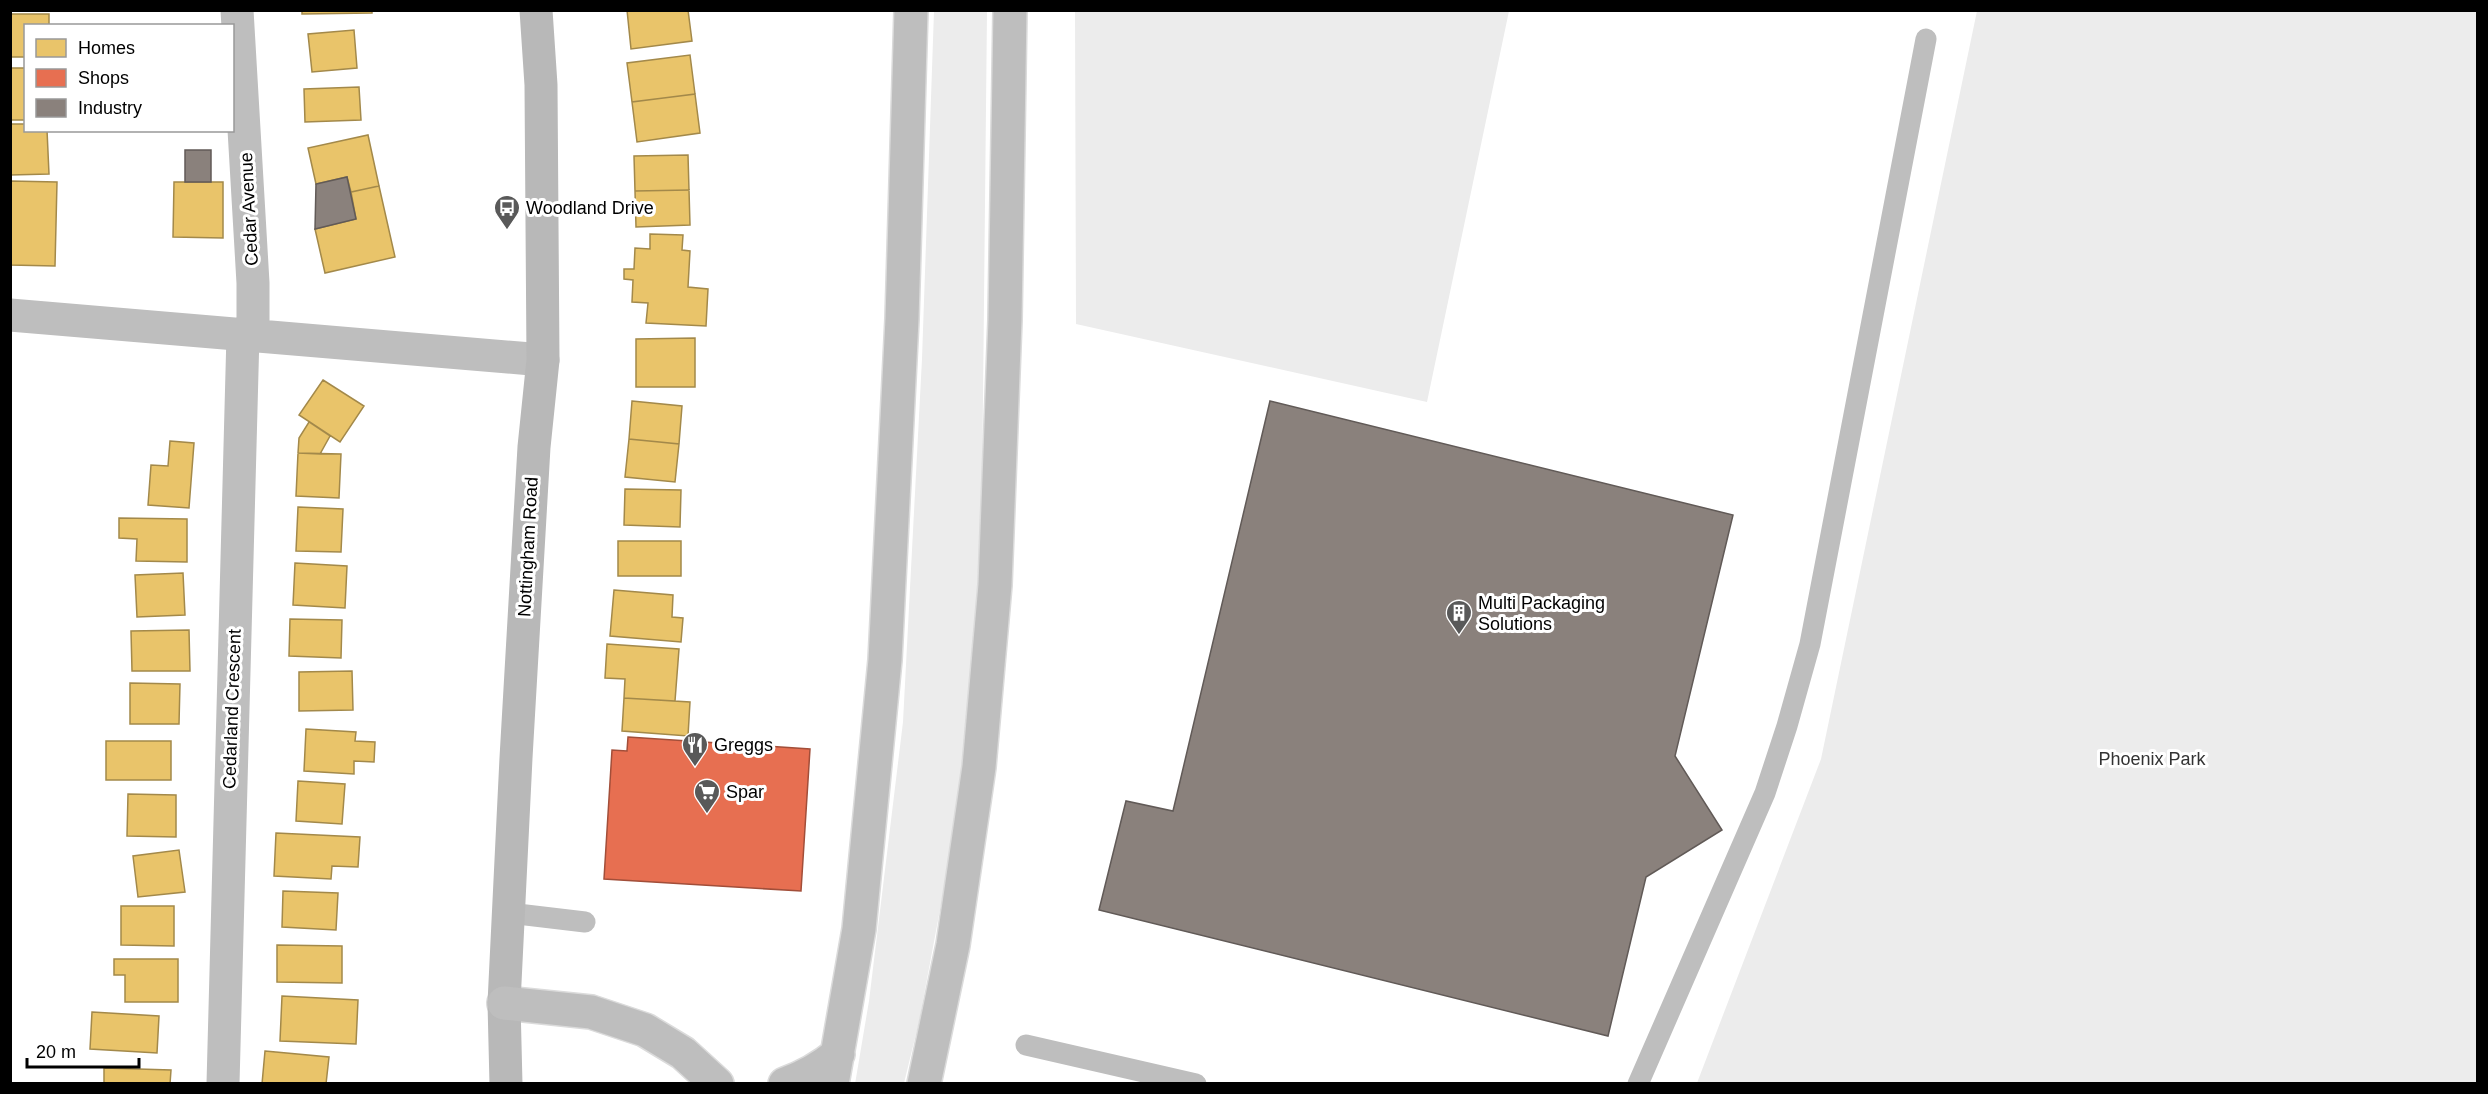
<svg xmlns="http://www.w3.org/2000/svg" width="2488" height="1094" font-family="Helvetica,sans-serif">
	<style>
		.green { fill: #ececec }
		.homes { fill: #e9c46a; stroke: #a3894a; stroke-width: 1.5 }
		.shops { fill: #e76f51; stroke: #a24e39; stroke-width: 1.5 }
		.industry { fill: #8a817c; stroke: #615a57; stroke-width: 1.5 }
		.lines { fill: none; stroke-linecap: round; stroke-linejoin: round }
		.highway-casing { stroke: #dbdbdb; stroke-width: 36 }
		.lane { stroke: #bebebe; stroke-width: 21 }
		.street { stroke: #bebebe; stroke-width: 33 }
		.secondary { stroke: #b8b8b8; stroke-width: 33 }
		.highway { stroke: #bebebe; stroke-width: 33 }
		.labels { text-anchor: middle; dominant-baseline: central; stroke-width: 6; stroke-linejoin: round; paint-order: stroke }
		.poi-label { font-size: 18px; fill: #000; stroke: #fff; text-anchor: start }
		.street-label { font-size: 18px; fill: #000; stroke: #fff }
		.park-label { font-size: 18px; fill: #333; stroke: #fff }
	</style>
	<rect width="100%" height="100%" fill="#fff"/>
	<path class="green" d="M934 11H987L982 494 973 665 954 835 919 1022 904 1083 855 1084 869 1001 903 722 922 359Z
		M1075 11H1509L1427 402 1076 324Z
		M1977 11H2477V1083H1697L1821 759Z"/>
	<path class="homes" d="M302 10H372V13L302 14Z
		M627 10H688L692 41 631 49Z
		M10 14H49V26H26V57H10Z
		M354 30 357 68 312 72 308 34Z
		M690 55 695 94 632 102 627 63Z
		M10 68H26V120H10Z
		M359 87 361 120 305 122 304 89Z
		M695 94 700 133 637 142 632 102Z
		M10 124H26V130H47L49 174 10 175Z
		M368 135 379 186 351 192 347 177 316 184 308 148Z
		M688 155 689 190 635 191 634 156Z
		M10 181 57 182 55 266 10 265Z
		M174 182H223V238L173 237Z
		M379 186 395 257 325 273 315 229 356 219 351 192Z
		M689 190 690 225 636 227 635 191Z
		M650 234 683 235 682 250 690 251 688 287 708 289 706 326 646 323 648 303 632 302 633 280 624 279V269H634L635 248 650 249Z
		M695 338V387H636V339Z
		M323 380 364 406 340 442 299 415Z
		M632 401 682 406 679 444 629 439Z
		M309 422 330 436 320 454 298 453 299 438Z
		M629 439 679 444 675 482 625 477Z
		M170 441 194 443 189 508 148 505 151 465 168 466Z
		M298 453 341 454 339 498 296 496Z
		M625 489 681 490 680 527 624 525Z
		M298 507 343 509 341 552 296 551Z
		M119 518 187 519V562L136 561 137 539 119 538Z
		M618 541H681V576H618Z
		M295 563 347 566 345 608 293 605Z
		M183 573 185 615 137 617 135 575Z
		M614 590 673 595 672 617 683 618 681 642 610 636Z
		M290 619 342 620 341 658 289 656Z
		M189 630 190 671H132L131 631Z
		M607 644 679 649 675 701 624 698 625 679 605 678Z
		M352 671 353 710 299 711V672Z
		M130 683 180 684 179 724H130Z
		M624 698 690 702 688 736 622 731Z
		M306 729 356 732 355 741 375 742 374 762 354 761V774L304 771Z
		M106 741H171V780H106Z
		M298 781 345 784 342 824 296 821Z
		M128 794 176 795V837L127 836Z
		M276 833 360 837 358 867 332 866 331 879 274 876Z
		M179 850 185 892 138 897 133 856Z
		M283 891 338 893 336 930 282 927Z
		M121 906H174V946L121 945Z
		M277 945 342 946V983L277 982Z
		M114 959H178V1002H125V975H114Z
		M282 996 358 1000 356 1044 280 1041Z
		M92 1012 159 1016 157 1053 90 1049Z
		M265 1051 329 1057 326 1084H262Z
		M104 1068 171 1070 170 1084H104Z"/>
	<path class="shops" d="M628 737 810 749 801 891 604 879 612 750 627 751Z"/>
	<path class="industry" d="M185 150H211V182H185Z
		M347 177 356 219 315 229 316 184Z
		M1270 401 1733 515 1675 756 1722 830 1646 877 1608 1036 1099 910 1126 801 1173 811Z"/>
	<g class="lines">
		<defs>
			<path id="highway" d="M504 1003 591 1012 645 1030 683 1053 717 1084
				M785 1084C805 1077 821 1068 838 1054
				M832 1084 859 929 885 660 902 319 911 10
				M924 1084 953 945 979 767 995 585 1005 320 1010 10"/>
		</defs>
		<use href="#highway" class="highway-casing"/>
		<path class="lane" d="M509 913 585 922
			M1026 1045 1196 1084
			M1638 1084 1765 793 1787 726 1810 644 1926 39"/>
		<path class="street" d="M237 10 253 283V335
			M10 315 543 360
			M223 1084 243 334"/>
		<path class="secondary" d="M506 1084 504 1003 516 758 534 447 543 360 541 85 536 10"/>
		<use href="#highway" class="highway"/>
	</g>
	<defs>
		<symbol id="bus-pin" viewBox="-11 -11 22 30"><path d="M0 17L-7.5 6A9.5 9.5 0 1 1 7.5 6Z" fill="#595959" stroke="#fff"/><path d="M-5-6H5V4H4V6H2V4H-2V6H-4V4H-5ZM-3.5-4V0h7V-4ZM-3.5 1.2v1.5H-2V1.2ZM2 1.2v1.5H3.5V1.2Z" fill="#fff"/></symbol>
		<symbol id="building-pin" viewBox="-11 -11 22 30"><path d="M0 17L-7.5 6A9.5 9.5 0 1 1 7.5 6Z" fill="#595959" stroke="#fff"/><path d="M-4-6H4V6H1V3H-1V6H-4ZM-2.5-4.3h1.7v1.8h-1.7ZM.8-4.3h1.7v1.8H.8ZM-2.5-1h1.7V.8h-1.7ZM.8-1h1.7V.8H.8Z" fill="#fff"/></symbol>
		<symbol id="restaurant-pin" viewBox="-11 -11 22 30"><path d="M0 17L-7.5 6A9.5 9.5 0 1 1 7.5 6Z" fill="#595959" stroke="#fff"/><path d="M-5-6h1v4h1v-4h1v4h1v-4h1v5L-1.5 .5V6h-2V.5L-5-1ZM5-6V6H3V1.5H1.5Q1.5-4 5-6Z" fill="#fff"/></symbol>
		<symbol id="supermarket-pin" viewBox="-11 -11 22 30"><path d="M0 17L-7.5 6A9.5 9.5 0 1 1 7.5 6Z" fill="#595959" stroke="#fff"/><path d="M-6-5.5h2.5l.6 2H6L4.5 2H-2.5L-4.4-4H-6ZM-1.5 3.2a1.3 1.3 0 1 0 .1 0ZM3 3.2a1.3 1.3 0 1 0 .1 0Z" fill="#fff"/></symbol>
	</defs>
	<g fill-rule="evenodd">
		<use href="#bus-pin" x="492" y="193" width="30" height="40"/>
		<use href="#building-pin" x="1444" y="598" width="30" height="40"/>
		<use href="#restaurant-pin" x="680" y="730" width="30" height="40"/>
		<use href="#supermarket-pin" x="692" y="777" width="30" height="40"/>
	</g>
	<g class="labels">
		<g class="poi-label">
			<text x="526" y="208">Woodland Drive</text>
			<text x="1478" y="603">Multi Packaging<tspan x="1478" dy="21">Solutions</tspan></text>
			<text x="714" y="745">Greggs</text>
			<text x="726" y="792">Spar</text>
		</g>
		<g class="street-label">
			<text transform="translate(249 209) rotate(-93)">Cedar Avenue</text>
			<text transform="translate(528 547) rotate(-87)">Nottingham Road</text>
			<text transform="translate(232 709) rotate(-88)">Cedarland Crescent</text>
		</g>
		<g class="park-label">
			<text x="2152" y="759">Phoenix Park</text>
		</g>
	</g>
	<rect width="2488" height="1094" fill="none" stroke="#000000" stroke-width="24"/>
	<rect x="24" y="24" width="210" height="108" fill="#ffffff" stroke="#999999" stroke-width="1.5"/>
	<rect x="36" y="39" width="30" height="18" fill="#e9c46a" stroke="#999999" stroke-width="1.5"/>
	<text x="78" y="54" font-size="18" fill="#000000">Homes</text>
	<rect x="36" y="69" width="30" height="18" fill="#e76f51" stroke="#999999" stroke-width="1.5"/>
	<text x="78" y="84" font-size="18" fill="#000000">Shops</text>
	<rect x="36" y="99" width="30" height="18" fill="#8a817c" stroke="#999999" stroke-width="1.5"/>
	<text x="78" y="114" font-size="18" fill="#000000">Industry</text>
	<path d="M27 1058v9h112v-9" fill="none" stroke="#000000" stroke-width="3"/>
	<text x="36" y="1058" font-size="18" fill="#000000" stroke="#ffffff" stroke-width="4.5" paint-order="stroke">20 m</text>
</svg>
